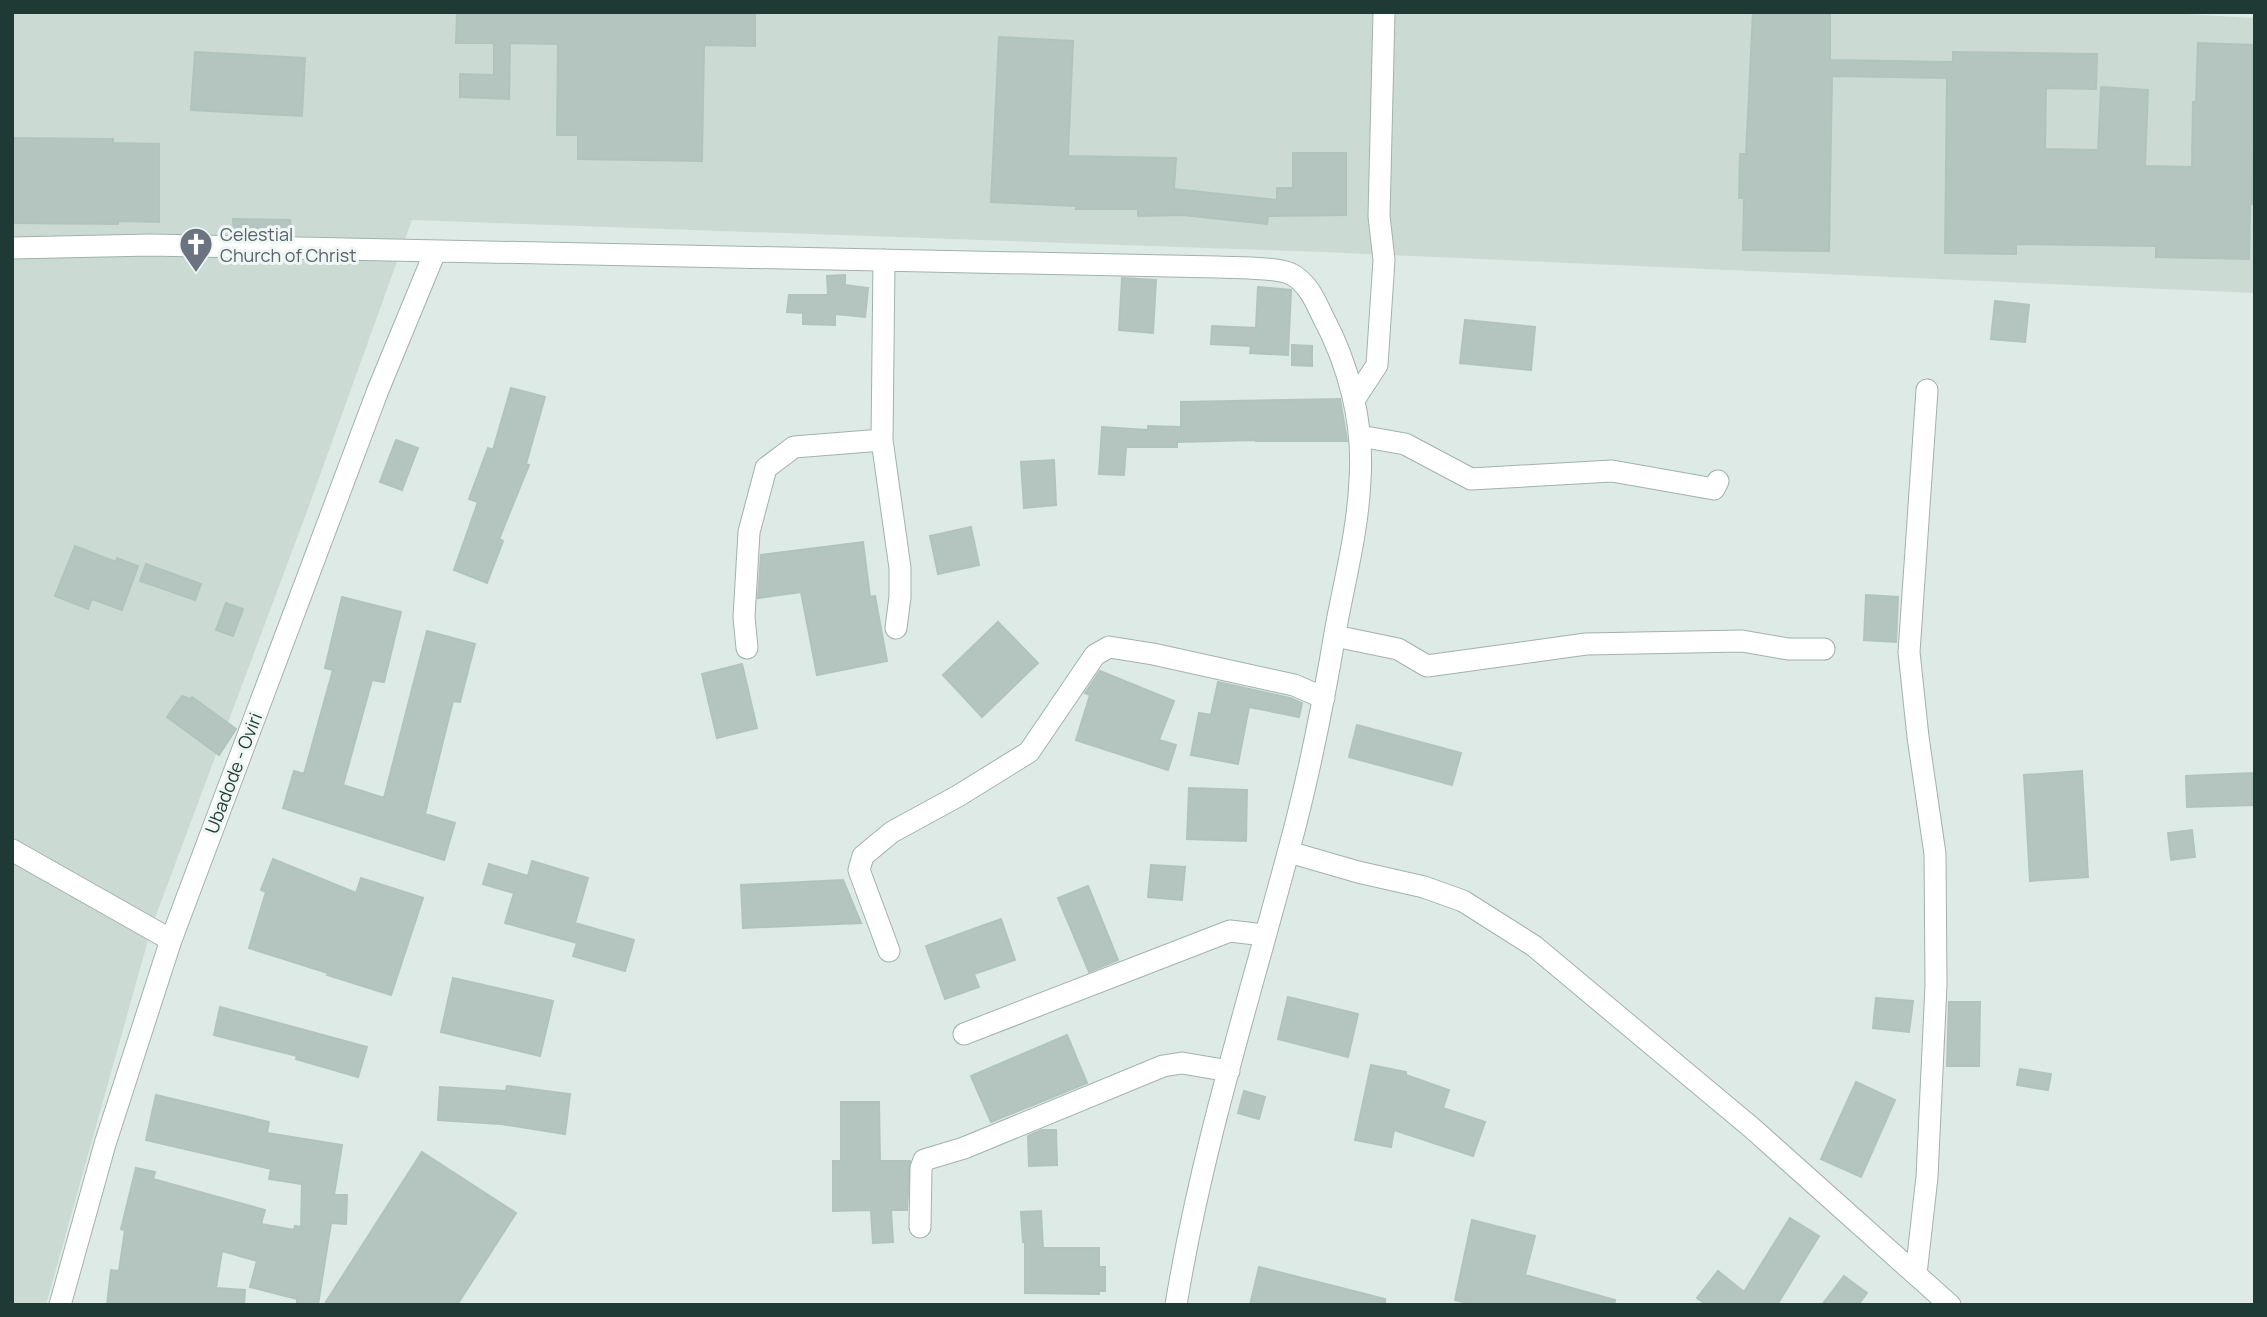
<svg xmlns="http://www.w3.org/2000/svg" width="2267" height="1317" font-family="Manrope,sans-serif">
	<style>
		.built { fill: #ccdad4 }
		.building { fill: #b3c5be; stroke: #b0c4bd; stroke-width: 2 }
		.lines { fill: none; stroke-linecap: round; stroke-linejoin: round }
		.minor-casing { stroke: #a1b2ac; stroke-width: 23 }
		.minor { stroke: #fff; stroke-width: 21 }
		.labels { text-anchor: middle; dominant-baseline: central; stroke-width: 6; stroke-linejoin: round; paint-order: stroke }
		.worship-label { font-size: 18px; fill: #5b616d; stroke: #eef7f3; text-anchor: start }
		.street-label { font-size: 18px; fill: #1f3a34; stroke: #eef7f3 }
	</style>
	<rect width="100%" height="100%" fill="#deeae5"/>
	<path class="built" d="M12 12H2149L2255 18V293L1322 252 412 220 306 514 152 926 46 1305H12Z"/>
	<path class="building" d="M457 12H755V46L704 45 702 161 578 159V135H557L558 44 510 43 509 99 460 97V74L494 75V43H456Z
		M1753 12H1830V60L1953 62V52L2097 54 2096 89 2046 88 2045 149 2098 150 2101 87 2148 90 2145 166 2192 167 2193 102H2196L2198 43 2255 45V147H2253L2252 204H2250L2249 259 2156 257V246L2016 244V254L1945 253 1947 78 1832 76 1829 251 1743 250 1744 198H1739L1740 154H1746Z
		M999 37 1073 41 1068 156 1176 158 1174 189 1277 200V188H1293V153H1346V215L1268 216 1267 224 1182 215 1138 216V209H1076V206L991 202Z
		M195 52 305 58 302 116 191 110Z
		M12 138 113 139V143L159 144V222L118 221V224L12 223Z
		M233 219 290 220 291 231 234 234Z
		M845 275V285L868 288 865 317 835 314V325L803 324V313L787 312 789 295H828L827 276Z
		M1122 278 1156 280 1153 333 1119 330Z
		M1258 287 1291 290 1288 355 1250 353 1251 346 1211 344 1212 326 1256 328Z
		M1995 301 2029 305 2025 342 1991 339Z
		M1465 320 1535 327 1531 370 1460 363Z
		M1292 345 1312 346V366L1292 365Z
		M511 388 545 397 526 464 529 465 499 539 503 541 487 583 454 570 478 502 469 499 488 448 493 450Z
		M1340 399 1347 441H1256V440L1177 442V447H1126L1124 475 1099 474 1102 427 1148 430V426L1181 427V402Z
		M396 440 418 448 402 490 380 482Z
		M1054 460 1056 505 1024 508 1021 462Z
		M971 527 979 565 938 574 930 536Z
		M863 542 870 597 875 596 887 661 817 675 801 592 758 598 761 555Z
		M75 546 116 562 117 558 138 566 122 610 92 599 88 609 55 596Z
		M146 564 201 584 195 600 140 581Z
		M1866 595 1898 597 1896 642 1864 640Z
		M342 597 401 612 384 682 372 680 343 785 384 798 427 631 475 644 460 702 453 701 425 814 455 823 444 860 283 808 294 771 304 774 333 670 325 668Z
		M226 603 243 609 233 636 216 630Z
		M998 622 1038 663 982 717 943 675Z
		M742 664 757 728 717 738 702 674Z
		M1100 671 1174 701 1159 740 1176 745 1168 770 1076 740 1090 695 1085 693Z
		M1218 682 1290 698 1302 703 1299 717 1249 707 1238 764 1191 755 1199 713 1211 715Z
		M182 696 191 699 192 697 236 729 219 755 167 717Z
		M1357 725 1461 753 1452 785 1349 757Z
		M2082 771 2088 877 2030 881 2024 775Z
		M2254 773 2255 805 2187 807 2186 776Z
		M1189 788 1247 790 1246 841 1187 839Z
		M2192 830 2195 857 2171 860 2168 833Z
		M273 859 356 893 361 878 423 898 391 995 327 975 328 973 249 948 266 892 261 890Z
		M532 861 588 878 575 923 634 940 625 971 573 956 577 943 505 923 514 893 483 884 489 864 528 876Z
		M1151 865 1185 867 1182 900 1148 897Z
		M843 880 861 923 743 928 741 885Z
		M1088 886 1118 960 1089 972 1058 898Z
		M1001 919 1015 960 974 974 979 987 945 999 926 946Z
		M453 978 553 1001 540 1056 441 1032Z
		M1288 997 1358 1014 1348 1057 1278 1039Z
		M1876 998 1913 1001 1909 1032 1873 1028Z
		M1949 1002H1980L1979 1066H1947Z
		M220 1007 367 1047 358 1077 296 1059 297 1056 214 1035Z
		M1067 1035 1087 1083 991 1122 971 1076Z
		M1371 1065 1406 1072V1075L1449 1090 1443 1108 1485 1122 1473 1156 1394 1130 1391 1147 1355 1140Z
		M2020 1069 2051 1074 2048 1090 2017 1085Z
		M1856 1082 1895 1100 1861 1177 1821 1159Z
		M507 1086 570 1094 565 1134 501 1124 438 1120 440 1087 506 1091Z
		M1244 1091 1265 1097 1259 1119 1238 1113Z
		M156 1095 269 1122 267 1133 342 1145 334 1195H347L346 1224 331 1223 318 1305H297V1299L250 1287 257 1261 222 1251 216 1288 245 1290 244 1305H107L111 1270 119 1271 125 1230 121 1229 136 1168 155 1172 153 1179 265 1210 261 1224 294 1230 295 1226 301 1227 302 1184 269 1179 271 1169 146 1140Z
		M841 1102H879L880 1161H910L907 1210H891L893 1242 873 1243 871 1210 833 1211V1161H841Z
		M1042 1130H1056L1057 1165 1029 1166 1028 1136Z
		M422 1152 516 1213 457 1305H324Z
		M1041 1211 1043 1248H1099V1267H1105V1291H1099V1294L1025 1293V1242H1023L1021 1212Z
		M1790 1218 1819 1236 1777 1305H1707L1697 1298 1718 1271 1744 1292Z
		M1472 1220 1535 1236 1525 1275 1615 1300 1614 1305H1476L1455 1300Z
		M1259 1267 1385 1299V1305H1250Z
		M1844 1276 1867 1293 1858 1305H1822Z"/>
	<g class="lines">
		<defs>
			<path id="minor" d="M12 248 151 245 1217 267C1235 268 1276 267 1291 274 1307 282 1315 300 1322 315 1349 365 1364 423 1360 480 1358 528 1346 575 1337 622 1324 700 1309 777 1288 853 1248 1003 1201 1151 1176 1305
				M884 260 882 440 900 568V597L896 628
				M1354 400 1377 365 1384 260 1379 216 1384 12
				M1360 436 1405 444 1471 479 1612 471 1714 489 1718 481
				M1335 636 1398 649 1427 666 1586 644 1742 641 1788 649H1824
				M747 648 744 617 749 532 766 468 794 447 882 440
				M12 850 171 940
				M1289 852 1358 872 1424 887 1463 901 1534 946 1752 1128 1950 1305
				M889 951 859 870 863 856 892 832 958 796 1029 752 1095 655 1109 647 1153 654 1294 685 1324 698
				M964 1034 1230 931 1264 935
				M920 1227 921 1168 924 1160 964 1148 1163 1066 1182 1063 1229 1071
				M1916 1274 1927 1177 1936 985 1935 854 1918 737 1909 652 1927 390
				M60 1305 105 1144 171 940 378 390 435 252"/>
		</defs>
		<use href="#minor" class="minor-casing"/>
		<use href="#minor" class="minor"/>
	</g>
	<defs>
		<symbol id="church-pin" viewBox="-11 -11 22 30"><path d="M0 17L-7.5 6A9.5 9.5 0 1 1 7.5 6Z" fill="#6b7280" stroke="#eef7f3"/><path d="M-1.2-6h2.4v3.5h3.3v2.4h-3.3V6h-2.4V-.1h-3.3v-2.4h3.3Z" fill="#fff"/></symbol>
	</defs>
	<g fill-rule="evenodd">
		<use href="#church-pin" x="177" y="225" width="38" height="52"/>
	</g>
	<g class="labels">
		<g class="worship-label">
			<text x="220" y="234">Celestial<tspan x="220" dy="21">Church of Christ</tspan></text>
		</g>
		<g class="street-label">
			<text transform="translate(233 773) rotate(-69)">Ubadode - Oviri</text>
		</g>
	</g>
	<rect width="2267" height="1317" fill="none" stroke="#1f3a34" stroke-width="28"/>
</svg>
